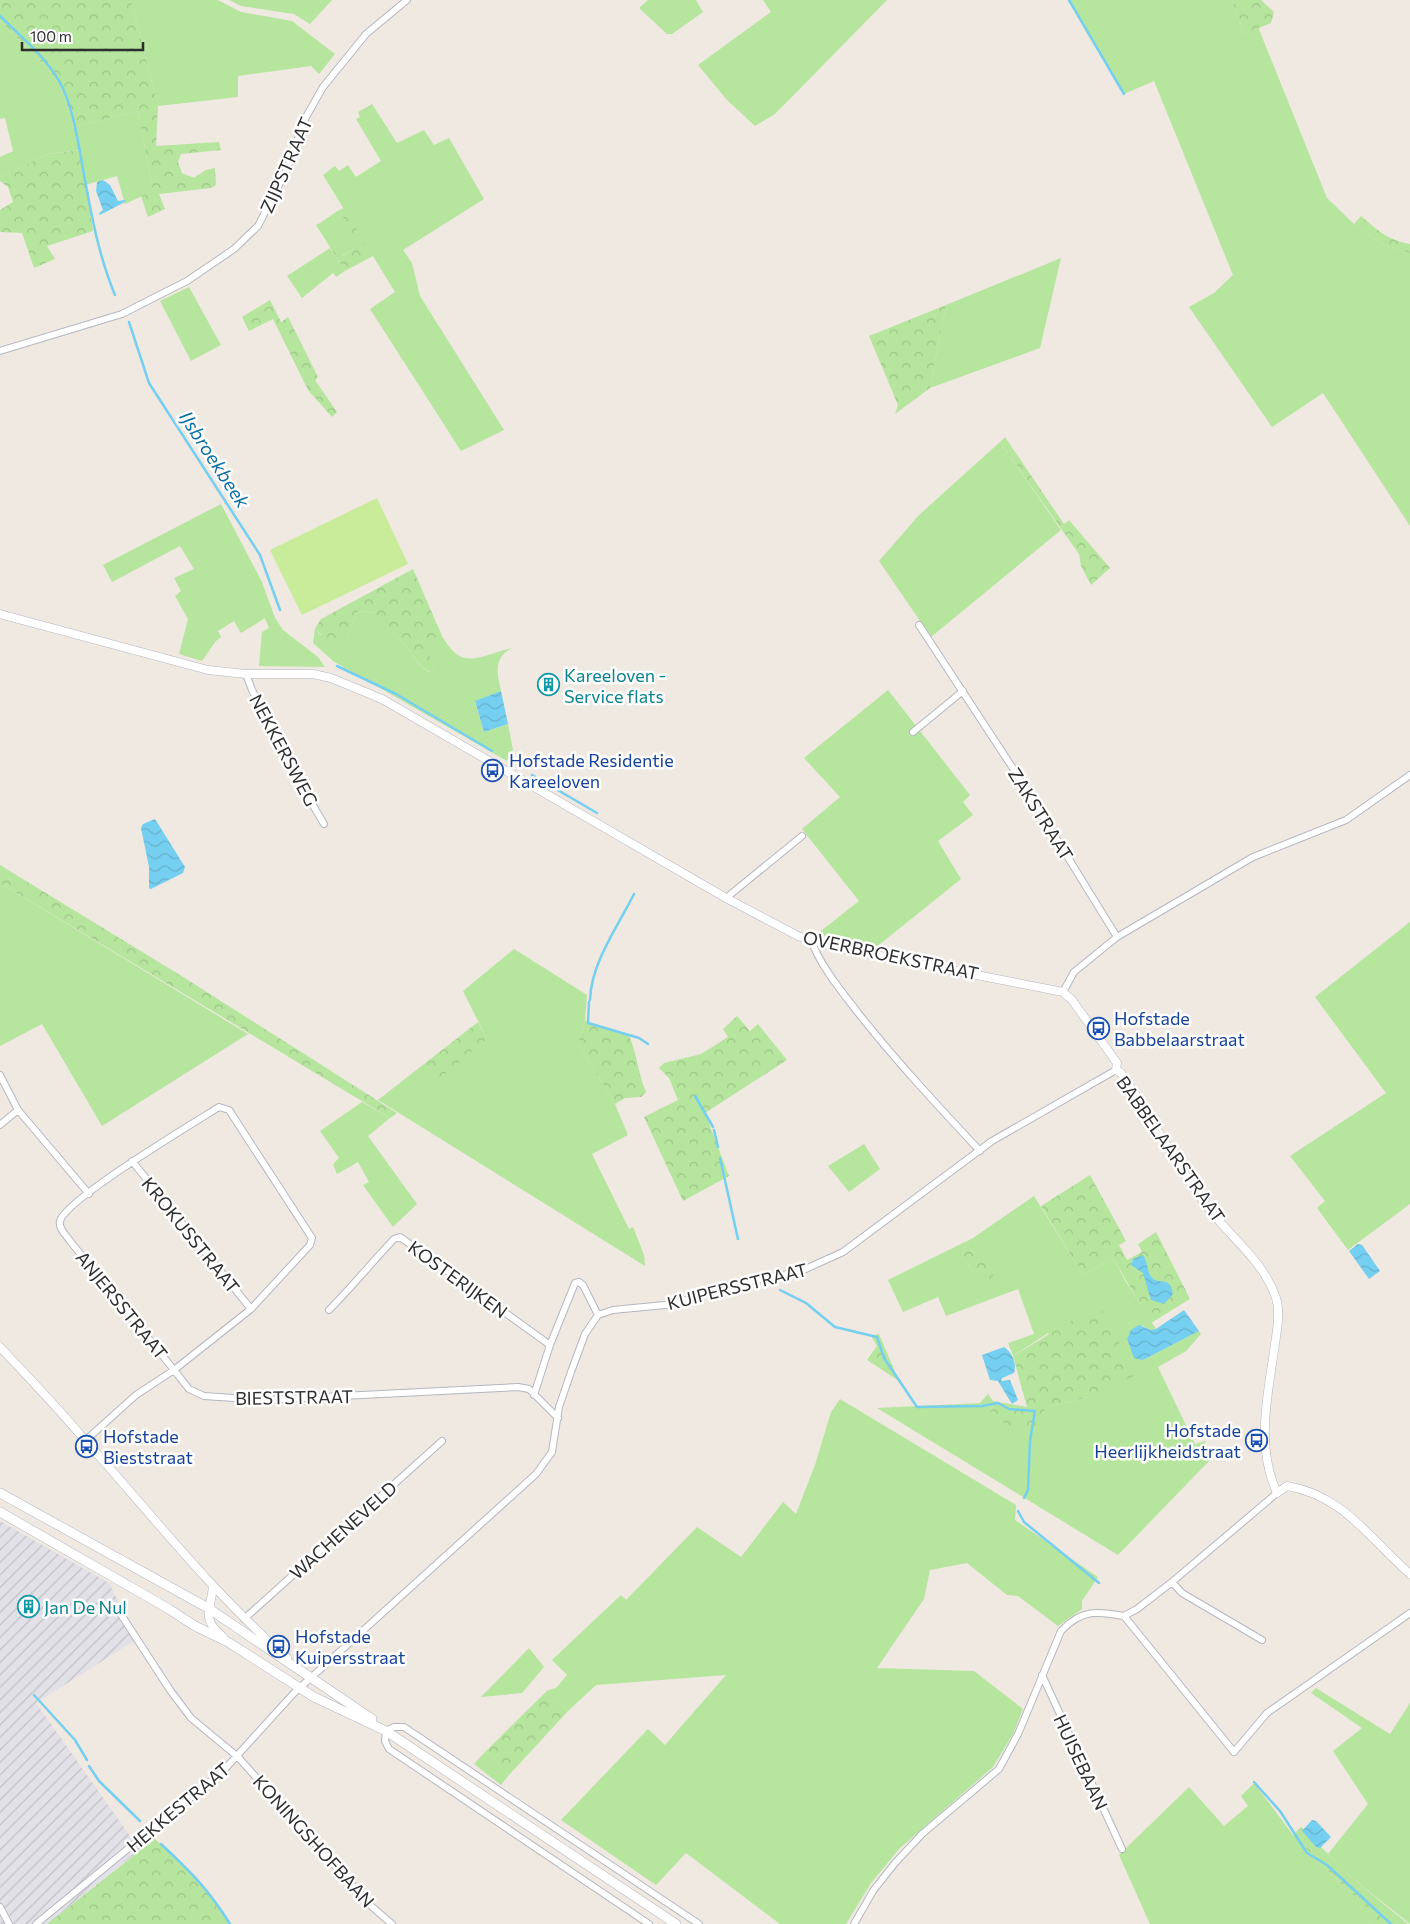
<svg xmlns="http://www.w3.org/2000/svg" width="1410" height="1924" font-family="Commissioner,sans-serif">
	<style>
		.industrial { fill: url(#industrial-furrows) }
		.grass { fill: #b6e59e }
		.forest { fill: url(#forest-crowns) }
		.pitch { fill: #c9ec9a }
		.water { fill: url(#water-waves) }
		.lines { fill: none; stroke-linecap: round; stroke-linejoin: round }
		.stream { stroke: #75cff0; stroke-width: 2.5 }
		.minor-casing { stroke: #b4b7c1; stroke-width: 8 }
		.tertiary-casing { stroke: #b4b7c1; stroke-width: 9 }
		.secondary-casing { stroke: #b4b7c1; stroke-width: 10 }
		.minor { stroke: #fff; stroke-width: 6 }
		.tertiary { stroke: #fff; stroke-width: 8 }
		.secondary { stroke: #fff; stroke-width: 9 }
		.labels { text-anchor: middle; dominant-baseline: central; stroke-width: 5; stroke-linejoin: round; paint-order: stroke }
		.street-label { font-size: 18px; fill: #2e2e2e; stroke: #fff }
		.culture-label { font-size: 18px; fill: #0d838f; stroke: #fff; text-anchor: start }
		.transit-label { font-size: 18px; fill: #164399; stroke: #fff; text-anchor: start }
		.water-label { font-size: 19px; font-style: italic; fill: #0d6fa3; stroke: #fff }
	</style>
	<defs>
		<pattern id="industrial-furrows" width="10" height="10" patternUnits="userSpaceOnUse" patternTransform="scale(1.25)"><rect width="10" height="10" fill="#e3e1e8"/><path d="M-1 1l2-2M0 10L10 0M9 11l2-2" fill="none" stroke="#c3c1c7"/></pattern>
		<pattern id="forest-crowns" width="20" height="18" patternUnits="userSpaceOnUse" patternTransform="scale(1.25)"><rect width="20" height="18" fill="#b6e59e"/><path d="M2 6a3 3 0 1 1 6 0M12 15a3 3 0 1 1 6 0" fill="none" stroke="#9dc588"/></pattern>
		<pattern id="water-waves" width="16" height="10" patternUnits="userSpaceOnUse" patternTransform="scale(1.25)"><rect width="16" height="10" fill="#75cff0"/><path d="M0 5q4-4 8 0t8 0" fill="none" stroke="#66b2ce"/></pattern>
	</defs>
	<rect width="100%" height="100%" fill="#efe9e1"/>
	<path class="industrial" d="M0 1521 109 1583 137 1639 36 1703 140 1850 47 1924H0Z"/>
	<path class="grass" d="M131 0H218L241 12 292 21 335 54 319 74 311 66 238 76V97L158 106Z
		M229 0H332L310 24 294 14 241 6Z
		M648 0H696L703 12 672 34H667L639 8Z
		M763 0H887L775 114 755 126 727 100 698 65 771 12Z
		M1069 0H1232L1244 34 1258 27 1327 198 1354 224 1382 244 1410 253V526L1323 393 1272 427 1189 307 1214 293 1233 275 1154 81 1124 94Z
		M0 21 46 67 60 85 74 127 138 111 153 191 125 204 117 176 85 185 79 150 48 154 0 177V157L13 151 5 118 0 119Z
		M372 104 397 143 424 130 434 145 449 138 484 199 403 250 412 263 420 296 504 430 461 451 370 309 395 292 323 175 335 166 339 171 348 165 356 177 381 161 356 119 360 117 358 112Z
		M339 210 360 245 342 256 320 223Z
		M330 248 345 271 336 277 333 273 302 298 287 276Z
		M1061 258 1040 348 930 388 946 305Z
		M189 287 221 345 191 361 160 301Z
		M1000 442 1061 530 931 637 879 561 919 515Z
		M221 504 262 582 275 618 283 630 318 657 325 667 259 666 262 632 269 628 265 618 241 633 234 621 218 631 221 637 216 641 202 661 179 654 188 619 175 596 181 591 174 578 194 569 180 546 112 582 103 565Z
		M358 611 377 613 379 629C385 631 392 633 397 637 410 646 416 667 430 672L434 666 426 649 442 636C463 673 479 655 512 648 493 658 497 674 501 691L475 702 484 732 508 724 513 750 507 761 333 661 313 643 315 628 320 635 346 638Z
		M888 690 970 795 963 802 973 815 938 841 961 879 875 948 817 934 859 901 802 829 840 797 804 758Z
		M0 883 248 1034 102 1126 42 1024 0 1046Z
		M1410 922V1204L1348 1250 1317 1208 1325 1201 1290 1156 1386 1093 1315 997Z
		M514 949 587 995 585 1021 578 1043 615 1104 628 1135 592 1154 629 1229 633 1227 644 1255 645 1266 378 1100 424 1064 438 1079 487 1039 463 991Z
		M362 1102 390 1118 368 1136 417 1204 393 1227 363 1185 369 1182 358 1162 337 1174 333 1164 339 1158 320 1131Z
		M864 1144 880 1169 849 1192 828 1166Z
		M1034 1196 1083 1275 1113 1258 1126 1282 1156 1329 1151 1330 1143 1326 1127 1339 1130 1347 1143 1360 1199 1331 1201 1334 1186 1351 1158 1367 1195 1444 1205 1441 1212 1458 1118 1555 877 1408 980 1403 988 1394 993 1401 990 1416 1045 1407 1090 1397 1048 1333 1013 1356 1008 1343 1034 1334 1018 1289 946 1316 938 1297 903 1312 888 1280 967 1241 962 1254 974 1273 979 1270 997 1283 973 1238Z
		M840 1399 1016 1505 1015 1520 1098 1577 1082 1601V1609L1058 1626 1018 1596 1007 1595 967 1563 930 1570 924 1599 877 1668 974 1671 1023 1709 1013 1734 993 1767 900 1848 871 1883 846 1924H780L686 1853 656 1885 561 1820 648 1729 665 1745 726 1675 596 1685 568 1711 548 1690 556 1688 567 1675 552 1660 621 1595 626 1600 697 1527 741 1557 783 1502 796 1514 815 1465 831 1412Z
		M529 1648 544 1667 522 1693 481 1697Z
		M1316 1688 1390 1734 1410 1703V1924L1352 1878 1328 1854 1368 1804 1333 1751 1362 1728 1311 1693Z
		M486 1751 509 1775 501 1785 474 1764Z
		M1254 1783 1293 1835 1341 1884 1376 1915 1369 1924H1150L1119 1855 1189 1787 1224 1826 1248 1806 1241 1796Z"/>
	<path class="forest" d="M0 0H131L158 106 156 146 219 142 221 150 181 154 178 162 182 173 194 178 206 170 215 168 216 185 211 188 159 194 165 209 148 217 141 196 153 191 138 111 74 127 60 85 46 67 0 21Z
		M1232 0H1261L1274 12 1271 23 1244 34Z
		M80 150 93 231 47 246 55 259 34 268 22 233 0 232V210L13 202 8 187 0 181V177L48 154Z
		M344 208 373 256 345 271 316 225 320 223 343 256 359 245 339 210Z
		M1361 216C1377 230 1389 241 1410 244V253L1382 244 1354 224Z
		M270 300 281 322 288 317 318 377 315 380 337 412 332 417 308 390 273 319 249 331 242 317Z
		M946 305 930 388 895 414 898 405 869 336Z
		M1005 437 1064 524 1069 520 1110 568 1091 585 1081 566 1079 554 1000 442Z
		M413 569 442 636 427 649 434 666 431 672C416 667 410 646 397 637 392 633 384 631 378 629L377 613 358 611 346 638C333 640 322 639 315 628L321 619Z
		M0 865 180 975 397 1113 390 1118 0 883Z
		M737 1016 750 1031 758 1024 787 1060 705 1113 729 1176 683 1201 644 1117 678 1100 669 1078 659 1068 664 1063 701 1054 728 1037 723 1029Z
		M585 1021 629 1035C637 1054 638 1073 646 1092L641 1097 625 1098 615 1104 578 1043Z
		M478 1022 487 1039 438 1080 424 1064Z
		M1090 1175 1126 1241 1119 1245 1127 1260 1142 1252 1138 1244 1156 1232 1190 1299 1151 1323 1113 1258 1083 1275 1041 1206Z
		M973 1238 997 1282 989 1287 979 1270 974 1273 962 1254 967 1241Z
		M1099 1304 1136 1375 1090 1397 1045 1407 1040 1431 1012 1428 990 1416 993 1401 1027 1407 1013 1356Z
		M879 1334 899 1381 867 1360 877 1346 871 1336Z
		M548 1690 568 1711 509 1775 486 1751Z
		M1301 1827 1352 1878 1408 1924H1369L1375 1915 1341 1884 1293 1835Z
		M155 1839C187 1867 207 1888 230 1924H47Z"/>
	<path class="pitch" d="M377 498 408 564 302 615 270 550Z"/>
	<path class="water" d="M103 180 110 185 118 201 125 200V202L100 215 99 213 103 210 96 191 97 182Z
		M501 691 508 724 484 732 475 701Z
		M155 819 185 867 183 873 151 889 149 888V867L141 828 143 824Z
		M1358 1244 1362 1245 1380 1271 1369 1279 1349 1251Z
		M1143 1255C1147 1261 1147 1269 1150 1275 1158 1288 1170 1273 1173 1294L1164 1304 1151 1300 1143 1273 1131 1265 1133 1259Z
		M1184 1310 1199 1331 1143 1360 1134 1358 1127 1339 1131 1330 1139 1325 1151 1330 1156 1329Z
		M1004 1347C1012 1352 1017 1364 1014 1373L1002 1378 1001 1381 1010 1380 1018 1400 1012 1404 998 1381 990 1380 982 1355Z
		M1312 1820 1316 1821 1331 1837 1320 1848 1316 1847 1302 1831Z"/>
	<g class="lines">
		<path class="stream" d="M1069 0 1124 94
			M0 16C20 36 45 56 59 81 73 105 78 142 83 169 91 213 98 254 115 295
			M129 322 149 383 260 555 280 610
			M337 666 396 694 492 751
			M532 775 597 813
			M590 1000C591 963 618 926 634 894
			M589 1002 588 1023 639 1038 648 1044
			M695 1096 713 1127
			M714 1130 718 1147
			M720 1158 738 1239
			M780 1290 806 1303 835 1327 877 1337 884 1358 917 1407 982 1406 998 1403 1009 1409 1035 1411 1030 1441 1028 1490 1024 1498
			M1018 1511 1024 1522 1099 1583
			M34 1695 75 1740 87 1760
			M89 1766 99 1781 140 1821
			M1254 1782 1280 1811 1307 1853 1327 1865 1391 1924
			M161 1844C190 1871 209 1890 230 1924"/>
		<defs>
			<path id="minor" d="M0 351 122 314 187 281 234 249 258 226 286 171 306 117 323 87 366 34 407 0
				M919 625 1014 770 1117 937
				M246 674 252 690 301 785 324 824
				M913 732 963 691
				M726 898 802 836
				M811 940C821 967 842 992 859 1014 897 1062 938 1106 980 1151
				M1063 992 1074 972 1117 937 1253 857 1346 820 1410 775
				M0 1075 18 1110 89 1194
				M0 1125 18 1110
				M132 1161 251 1309
				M329 1310C352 1287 372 1262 394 1239L400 1237 550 1345
				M534 1395 550 1345 575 1283 579 1282 583 1285 598 1315
				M86 1440 136 1395 174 1370 251 1309 310 1245 312 1238 229 1110 219 1107C195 1122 65 1200 60 1221 58 1228 66 1235 70 1241L174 1370 189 1389 204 1396 263 1400 518 1387 529 1389 558 1418
				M1172 1582 1182 1593 1262 1640
				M120 1613 170 1690 191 1718 238 1757 371 1906 392 1924
				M1124 1616 1234 1752 1267 1713 1410 1613
				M1124 1616 1137 1609 1172 1582 1277 1493
				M244 1619 442 1441
				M1042 1675 1122 1849
				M0 1907 9 1924
				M36 1924 223 1771 294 1693 536 1474 552 1452 559 1407 571 1372 585 1334 598 1315 613 1310 675 1304 723 1286 799 1272 843 1252 992 1141 1116 1070
				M649 1924 389 1749 385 1741 386 1731 394 1727H404L699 1924
				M854 1924 873 1891 895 1863 922 1834 999 1769 1018 1734 1061 1631C1082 1609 1097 1611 1124 1616"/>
			<path id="tertiary" d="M0 614 208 670 246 674H313L331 678 382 699 726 898 798 936 834 947 1063 992 1072 1000 1117 1063 1116 1070 1121 1073C1150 1114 1173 1160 1203 1201 1225 1233 1264 1260 1276 1298 1281 1314 1276 1335 1274 1351 1267 1399 1256 1447 1277 1493L1287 1486C1343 1495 1370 1539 1410 1574
				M0 1347C29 1378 58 1408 85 1440 151 1514 212 1592 287 1658
				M213 1586C211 1610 200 1618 223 1637"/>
			<path id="secondary" d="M0 1493 208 1608 372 1719
				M0 1512 169 1609 195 1626 228 1642 314 1697 386 1731 676 1924"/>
		</defs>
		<use href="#minor" class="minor-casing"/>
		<use href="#tertiary" class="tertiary-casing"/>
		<use href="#secondary" class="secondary-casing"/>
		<use href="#minor" class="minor"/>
		<use href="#tertiary" class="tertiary"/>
		<use href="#secondary" class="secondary"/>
	</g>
	<defs>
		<symbol id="building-ring" viewBox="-11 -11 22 22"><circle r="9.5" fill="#fff" stroke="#0f9aa8" stroke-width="1.5"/><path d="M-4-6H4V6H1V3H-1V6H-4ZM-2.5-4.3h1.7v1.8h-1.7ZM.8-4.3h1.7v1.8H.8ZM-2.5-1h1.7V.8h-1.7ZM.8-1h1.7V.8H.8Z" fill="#0f9aa8"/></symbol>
		<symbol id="bus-ring" viewBox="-11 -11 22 22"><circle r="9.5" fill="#fff" stroke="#1a4fb4" stroke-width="1.5"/><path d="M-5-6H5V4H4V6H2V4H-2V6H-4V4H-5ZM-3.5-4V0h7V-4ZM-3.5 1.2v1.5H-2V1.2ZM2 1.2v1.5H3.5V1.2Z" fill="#1a4fb4"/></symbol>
	</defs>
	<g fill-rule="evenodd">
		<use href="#building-ring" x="536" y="672" width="25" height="25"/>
		<use href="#bus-ring" x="480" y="758" width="25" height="25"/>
		<use href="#bus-ring" x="1086" y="1016" width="25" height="25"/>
		<use href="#bus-ring" x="1244" y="1428" width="25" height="25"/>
		<use href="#bus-ring" x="74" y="1434" width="25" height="25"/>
		<use href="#building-ring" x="16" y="1594" width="25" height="25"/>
		<use href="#bus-ring" x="266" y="1634" width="25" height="25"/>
	</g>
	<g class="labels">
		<g class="street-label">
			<text transform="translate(286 165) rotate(-66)">ZIJPSTRAAT</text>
			<text transform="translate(284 750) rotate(62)">NEKKERSWEG</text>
			<text transform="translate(1041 814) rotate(58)">ZAKSTRAAT</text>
			<text transform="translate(891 955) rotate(12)">OVERBROEKSTRAAT</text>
			<text transform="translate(1171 1149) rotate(55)">BABBELAARSTRAAT</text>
			<text transform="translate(191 1235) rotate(51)">KROKUSSTRAAT</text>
			<text transform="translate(458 1279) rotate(36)">KOSTERIJKEN</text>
			<text transform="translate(737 1286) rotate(-14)">KUIPERSSTRAAT</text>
			<text transform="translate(122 1305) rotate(51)">ANJERSSTRAAT</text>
			<text transform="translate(294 1397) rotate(-1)">BIESTSTRAAT</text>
			<text transform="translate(343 1530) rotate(-42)">WACHENEVELD</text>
			<text transform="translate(1081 1762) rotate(65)">HUISEBAAN</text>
			<text transform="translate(178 1807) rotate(-40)">HEKKESTRAAT</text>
			<text transform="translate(314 1841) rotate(48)">KONINGSHOFBAAN</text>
		</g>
		<g class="culture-label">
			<text x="564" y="675">Kareeloven -<tspan x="564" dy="21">Service flats</tspan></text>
			<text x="44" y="1607">Jan De Nul</text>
		</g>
		<g class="transit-label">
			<text x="509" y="760">Hofstade Residentie<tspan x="509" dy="21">Kareeloven</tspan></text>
			<text x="1114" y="1018">Hofstade<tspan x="1114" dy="21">Babbelaarstraat</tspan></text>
			<text x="1241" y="1430" text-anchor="end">Hofstade<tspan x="1241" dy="21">Heerlijkheidstraat</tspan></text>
			<text x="103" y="1436">Hofstade<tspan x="103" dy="21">Bieststraat</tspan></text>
			<text x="295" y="1636">Hofstade<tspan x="295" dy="21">Kuipersstraat</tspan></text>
		</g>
		<g class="water-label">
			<text transform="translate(215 459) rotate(57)">IJsbroekbeek</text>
		</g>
	</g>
	<path d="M22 42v8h121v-8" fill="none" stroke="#2e2e2e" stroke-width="2.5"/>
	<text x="30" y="42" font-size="15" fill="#2e2e2e" stroke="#ffffff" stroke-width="4" paint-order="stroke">100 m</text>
</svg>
